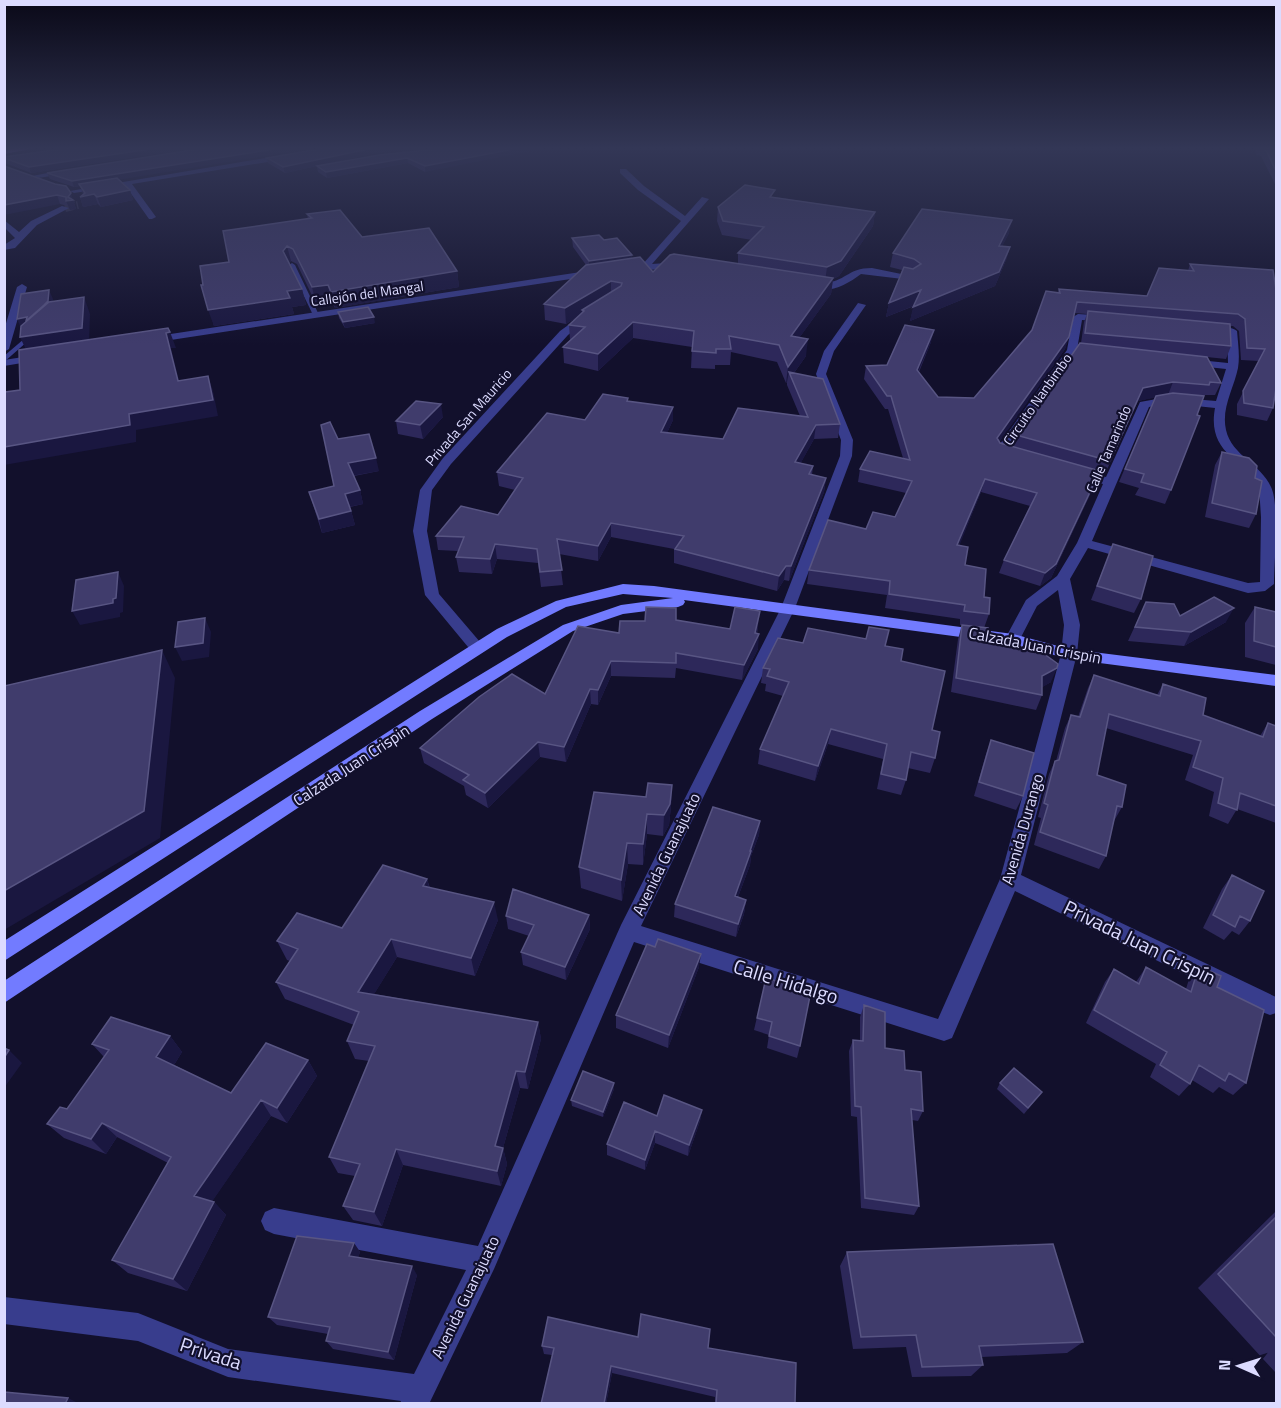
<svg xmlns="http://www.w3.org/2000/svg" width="1281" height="1408" font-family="'Titillium Web',sans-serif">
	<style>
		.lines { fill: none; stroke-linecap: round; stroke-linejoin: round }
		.minor-tunnel { stroke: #302e4c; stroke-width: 8; stroke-dasharray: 8 4; stroke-linecap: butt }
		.service { fill: #383d8d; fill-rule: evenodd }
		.minor { fill: #383d8d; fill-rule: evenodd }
		.secondary { fill: #727bff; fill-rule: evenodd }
		.primary { fill: #b662ff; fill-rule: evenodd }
		.wall { fill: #2d285a; fill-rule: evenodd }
		.shaded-wall { fill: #1a1740 }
		.building { fill: #403c6c; stroke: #585583; stroke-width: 1.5 }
		.labels { text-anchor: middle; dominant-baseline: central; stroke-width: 4.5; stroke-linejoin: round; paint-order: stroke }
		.far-street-label { font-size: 14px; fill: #dcdbff; stroke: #12102c }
		.street-label { font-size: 16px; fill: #dcdbff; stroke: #12102c }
		.near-street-label { font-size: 20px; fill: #dcdbff; stroke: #12102c }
	</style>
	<rect width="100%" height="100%" fill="#12102c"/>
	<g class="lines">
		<path class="minor-tunnel" d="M65 208 78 205"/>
		<path class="service" d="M292 263 295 265 319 315 318 316 313 315 289 265Z
			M31 333 36 334 4 362V356Z"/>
		<path class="minor" d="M289 154 292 158 132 184 156 217 152 219H149L125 185 74 193 70 191Z
			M68 169 71 173 31 179 27 177Z
			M620 169H626L644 186 685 216 702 197 709 199 652 264 680 262 683 263V267L625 272 620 269 625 266 642 265 681 221 638 190 620 173Z
			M62 206 69 208 37 225 15 248 4 250V245L15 238 4 227V220L19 232 31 221Z
			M872 268 916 277 911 280 861 274C845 286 825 297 805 284L810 281C846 288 842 268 872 268Z
			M594 270 597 271V275L151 343 146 340 151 337Z
			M22 284 27 287 9 349 4 352V330L17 287Z
			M858 303 866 305 834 351 826 374 853 440 852 456 795 608 641 926 938 1019 1000 879 1061 654 1064 625 1058 590 1037 606 1018 643H1008L1005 639 1026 600 1057 576 1077 543 1103 484 1073 475 1071 472 1077 468 1106 477 1140 402 1168 397 1216 401 1226 369 1189 365 1184 362 1189 359 1228 363 1227 334 1208 332 1203 329C1210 324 1230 326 1237 331 1238 343 1240 356 1238 368 1234 388 1221 408 1226 430 1232 456 1261 464 1271 487 1280 506 1274 562 1274 584L1265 591 1248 593 1088 548 1070 579 1080 625 1077 654 1021 875 1276 997V1013L1270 1015 1262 1012 1015 891 952 1038 944 1041 634 942 494 1269 429 1404H400L401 1401 228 1377 138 1341 4 1324V1297L138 1313 228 1349 414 1374 466 1270 274 1234 265 1230 261 1221 265 1212 274 1208 478 1246 621 925 781 608 840 456 841 440 816 374 824 351ZM1168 403 1215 408C1207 451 1240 458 1259 487L1261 517 1260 582 1248 583 1092 541 1149 407Z
			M585 313 593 315 568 335 451 464 432 490 427 531 439 594 486 649 478 654 473 653 425 595 413 531 420 490 443 458 560 331Z
			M1078 314 1108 316 1113 319 1108 322 1082 320 1077 350 1008 449 1021 455 1015 459 997 454 995 451 1067 350 1073 317Z
			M42 354 47 357 46 359 4 366V360Z"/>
		<path class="secondary" d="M623 584 654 586 1013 634 1069 649 1276 675V686L1069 659 1013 644 684 600 685 602 683 605 678 607 623 614 573 631 432 719 4 1003V981L420 711 563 625 621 605 673 598 623 594 566 607 507 637 4 961V941L497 629 556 601Z"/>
		<path class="primary" d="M19 148H36L4 154V150Z"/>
	</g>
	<path class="wall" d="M69 148H193L31 173 5 163 4 161V157Z
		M325 148H425L380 152 285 173 268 163 267 158Z
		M448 148 425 172 408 163 327 178 318 172 317 166Z
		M1254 148H1276V186L1261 156 1257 155Z
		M4 166 75 202 74 203 76 209 70 210 68 206 60 204Z
		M47 173 119 179 130 190 133 200 101 207 98 204 83 207 80 197 83 194 80 186 74 187 50 179Z
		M775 197 875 212 873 226 839 276 833 279 831 294 799 338 806 356 794 373 840 424 838 438 814 439 800 464 813 466 812 475 826 478 824 492 789 581 784 580 777 591 674 563V549L611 537 598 561 559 554 563 585 541 587 538 563 497 559 492 574 459 572 456 557 458 551 438 550 436 536 498 515 515 490 499 486 497 472 585 420 628 398V401L673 420 667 433 723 439 800 416 787 385V382L786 383 777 362 731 352 730 365H715V369L691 368 692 347 633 338 598 371 564 363 563 347 570 340 569 325 579 316 566 324 545 320 544 304 586 265 573 247 572 238 604 240 632 255V258L653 272 738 264V253L752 240 722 235 717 221 718 207Z
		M307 214 362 237 457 271 459 287 335 308 331 301 316 304 297 264 291 261 289 263 302 289 306 305 292 307 294 314 214 326 203 285 229 262 308 219Z
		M1009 233 1002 246 1010 247 1006 260 995 286 910 321 914 306 886 317 889 303 902 270 890 267 893 253Z
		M1190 264 1273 270V408L1267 421 1237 415V404L1259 361 1241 360 1239 331 1233 326H1230L1231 346 1226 359 1197 356 1221 383 1215 395H1204L1171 490 1165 504 1135 495 1139 488 1119 482 1155 397 1138 401 1105 474 1100 473 1095 484 1051 578 1040 586 999 573 1004 560 1030 506 981 492 959 545 965 565 984 597 989 614 984 628 987 639 1051 682 1042 687V695L1036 710 951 692 958 639 962 625H960V619L885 608 887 595 807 584 809 570 866 529 895 517 906 493 858 482 860 469 903 458 888 409H885L864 379 866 366 887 365 931 342 919 372 938 397 974 398 1032 330 1058 292 1059 289 1147 296 1188 271ZM1075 313 1087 314 1084 322 1081 343 1016 435 1012 446 1000 443 999 442 1065 349Z
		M338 312 375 323 345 328 339 318Z
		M443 417 423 439 398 434 396 421Z
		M338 439 379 471 354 476 360 490 363 504 350 507 355 525 322 533 309 492 334 486Z
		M1222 452 1255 478 1256 514 1249 528 1205 517 1215 465Z
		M1113 544 1141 599 1134 613 1091 600Z
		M1146 602 1180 616 1226 622 1184 646 1128 641Z
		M1255 607 1276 612V665L1245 657V623Z
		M676 620 730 629 758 626 757 634 758 649 742 680 676 668 675 678 611 676 598 705 591 704 566 762 540 757 488 808 466 795 464 786 424 763 420 748 545 694 619 633 645 621Z
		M803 643 885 646 901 661 932 730 935 758 930 773 908 768 906 780 901 795 877 789 883 759 828 744 815 781 758 764 760 749 783 696 765 691 766 684 761 683 763 668Z
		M1094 675 1157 695 1163 684 1203 715 1260 736 1268 723 1276 726V823L1237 809 1228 824 1209 816 1214 792 1185 780 1193 755 1106 728 1097 775 1122 807 1114 821 1106 856 1099 869 1034 845 1041 818 1038 817 1049 774 1055 761H1056L1065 728 1071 715 1078 717 1088 688Z
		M991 740 1023 796 1016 810 974 796 986 754Z
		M672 785 671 806 669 825 663 836 647 834 643 865 628 864 622 901 581 888 579 867 646 797Z
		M760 821 759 835 751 856 750 865 738 897 746 900 744 914 736 937 674 917 675 904Z
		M1232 875 1250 921 1239 935 1232 931 1224 940 1203 928 1222 889Z
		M427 879 430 888 498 920 475 976 397 957 374 994 538 1022 541 1039 528 1089 520 1088 503 1148 507 1164 501 1186 403 1165 382 1226 353 1220 343 1206 355 1176 338 1173 329 1157 369 1061 355 1059 347 1041 354 1025 285 999 276 982 290 961 287 960 277 941 342 928Z
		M589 915 590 929 566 980 523 965 521 952 529 936 508 929 506 916Z
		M1199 966 1217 987 1246 1083 1233 1095 1219 1087 1213 1093 1192 1080 1190 1084 1179 1096 1150 1077 1156 1064 1086 1023 1105 982 1114 969 1136 982 1146 967 1186 989 1189 979Z
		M699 967 668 1048 616 1028V1015Z
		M766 978 800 1046 797 1058 767 1048 769 1035 754 1030Z
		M864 1005 885 1048 905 1070 923 1111 918 1121 912 1120 919 1206 914 1215 861 1208 857 1117 851 1116 849 1051 853 1040 860 1041V1017Z
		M170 1036 182 1052 174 1065 231 1093 308 1060 317 1076 287 1123 271 1116 212 1201 214 1202 226 1215 187 1291 128 1273 112 1260 168 1163 117 1137 106 1154 64 1138 47 1124 67 1109 104 1057 92 1044Z
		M614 1083V1089L603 1117 572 1106 571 1100Z
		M1000 1083 1042 1092 1024 1114 997 1089Z
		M702 1110 700 1121 688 1156 655 1143 645 1170 607 1155V1144L657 1116Z
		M1276 1211V1373L1198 1288Z
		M354 1243 360 1252 358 1257 417 1275 394 1360 333 1349 326 1341 328 1334 277 1325 268 1317Z
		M847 1252 1083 1342 1067 1353 982 1357 983 1365 971 1376 912 1377 906 1347 853 1349 840 1266Z
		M638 1337 708 1348 795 1404H715V1397L612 1373 606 1404H541L552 1355 544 1354 542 1346Z"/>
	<path class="shaded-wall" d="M157 148H193L31 173 29 167Z
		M281 148H315L74 187 72 181Z
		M373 148H425L380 152 285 173 283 167Z
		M519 148H546L425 172V166Z
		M407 158 408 163 327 178 326 172Z
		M130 190 133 200 101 207 97 197Z
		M71 193 76 209 70 210 66 201Z
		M94 194 98 204 83 207 80 197Z
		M57 195 60 204 4 215V205Z
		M875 212 873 226 839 276 833 279 831 294 789 352 791 336 825 282 827 267Z
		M1012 220 1009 233 996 259 999 246Z
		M287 246 291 261 287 266 283 251Z
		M1010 247 1006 260 995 286 910 321 913 307Z
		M632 255V263L589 270V261Z
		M457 271 459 287 335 308 331 292Z
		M611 281V296L584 311 582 310V314L566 324 565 308Z
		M328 285 331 301 316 304 312 287Z
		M302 289 306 305 292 307 294 314 214 326 208 310 287 291Z
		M49 290 53 299 52 310 21 328 17 319Z
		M921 290 918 304 886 317 889 303Z
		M84 297 90 314 89 345 28 354 20 337Z
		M374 317 375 323 345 328 343 322Z
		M633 322V338L598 371V354Z
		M934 330 931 342 914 382 917 370Z
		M170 332 176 348H171L183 397 178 381 166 333Z
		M1069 337 1065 349 993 451 997 438Z
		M808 339 806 356 791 377 789 372 787 382 786 383 788 367Z
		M208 376 213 391 218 416 136 430V442L4 465V447L129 414Z
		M1173 382 1168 395 1138 401 1105 474 1143 388Z
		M441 404 443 417 423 439 420 425Z
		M673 407V420L661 446V432Z
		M816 425 814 439 793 477 795 462Z
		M376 458 379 471 351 476 348 463Z
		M1100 471 1095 484 1051 578 1040 586 1045 573Z
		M826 478 824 492 789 581 791 566Z
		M985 479 981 492 954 559 957 545Z
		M360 490 363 504 348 507 345 494Z
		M351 511 355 525 322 533 319 519Z
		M611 523V537L598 561V546Z
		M495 544 497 559 492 574 490 559Z
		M786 566 784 580 777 591 779 576Z
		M118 572 124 586 123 612 120 613V617L80 625 72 611 113 599Z
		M1234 608 1226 622 1184 646 1191 632Z
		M760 611 758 626 754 645 759 634 758 649 742 680 744 665 755 633Z
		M205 618 211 632 209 657 182 661 175 647Z
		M162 650 175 678 160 838 4 930V891Z
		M611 661V676L598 705V690Z
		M1057 668 1051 682 1036 691 1042 676Z
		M590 689 591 704 566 762 564 747Z
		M831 729 828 744 815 781 818 766Z
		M538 742 540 757 488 808 485 793Z
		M672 785 671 806 669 825 663 836 664 815Z
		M647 814V834L643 865V844Z
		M760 821 759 835 751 856 750 865 733 910 735 896Z
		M627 843 628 864 622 901 621 880Z
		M427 879 432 898 423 886Z
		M746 900 744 914 736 937 738 924Z
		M494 902 498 920 475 976 471 958Z
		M589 915 590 929 566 980 565 967Z
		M391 939 397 957 365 1009 358 992Z
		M701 954 699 967 668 1048 669 1035Z
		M538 1022 541 1039 528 1089 525 1072Z
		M170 1036 182 1052 169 1073 156 1057Z
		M9 1050 22 1063 4 1088V1058Z
		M308 1060 317 1076 287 1123 277 1108Z
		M516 1071 520 1088 499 1162 495 1146Z
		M614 1083V1089L603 1117V1112Z
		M261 1100 271 1116 207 1209 194 1196Z
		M702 1110 700 1121 688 1156 689 1145Z
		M102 1123 117 1137 106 1154 91 1139Z
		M655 1131V1143L645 1170V1160Z
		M503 1148 507 1164 501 1186 497 1171Z
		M396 1149 403 1165 382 1226 374 1212Z
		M214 1202 226 1215 187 1291 173 1279Z
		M354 1243 360 1252 356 1265 349 1256Z
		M412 1266 417 1275 394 1360 388 1352Z
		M611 1366 612 1373 606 1404H604Z
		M68 1398 80 1404H65Z"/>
	<path class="building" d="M69 148H157L29 167 4 158V157Z
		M204 148H281L72 181 47 173Z
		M325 148H373L283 167 267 158Z
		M448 148H519L425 166 407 158 326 172 317 166 379 155Z
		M1265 148H1276V171Z
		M4 166 55 184 66 186 71 193 68 197 73 200 66 201V197L57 195 4 205Z
		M117 178 130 190 97 197 94 194 80 197 85 193 79 184Z
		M745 185 775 190 770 197 875 212 841 261 827 267 738 253 764 227 723 221 718 207Z
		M922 209 1012 220 999 246 1010 247 999 272 913 307 921 290 889 303 904 267 913 269 921 264 914 259 893 253Z
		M340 210 362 237 429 228 457 271 331 292 328 285 312 287 293 249 287 246 283 251 302 289 287 291 290 298 208 310 201 285H203L200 266 229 262 223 231 312 218 307 214Z
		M599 235 604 240 617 238 632 255 589 261 572 238Z
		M674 254 833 278 791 336 808 339 788 367 779 345 729 336 731 349H716V353L692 351 694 331 633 322 598 354 563 347 585 327 569 325 584 311 582 310 621 286 622 283 611 281 565 308 544 304 586 265 640 257 653 272 670 255Z
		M1190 264 1273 270 1276 290V388L1273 408 1244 403 1243 391 1265 349 1247 348 1245 319 1238 314 1077 302 1069 337 997 438 1000 443 1100 471 1056 564 1045 573 1004 560 1037 493 985 479 957 545 968 547 965 565 986 569 984 597 990 598 989 614 964 611 965 605 889 594 890 581 809 570 828 520 866 529 873 512 895 517 912 481 860 469 870 451 910 460 891 396H887L866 366 887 365 905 325 934 330 917 370 938 397 974 398 1032 330 1046 291 1060 293 1059 289 1147 296 1159 268 1194 271Z
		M49 290 48 301 44 305 26 321 27 317 17 319 21 294Z
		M84 297 82 328 20 337 21 326 49 302Z
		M368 307 374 317 343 322 338 312Z
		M1088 311 1230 324 1231 346 1085 333Z
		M168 328 170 332 166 333 178 381 208 376 213 400 129 414 130 425 4 447V393L5 392 20 390 19 350Z
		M1080 343 1207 357 1221 383 1210 382 1209 385 1173 382 1143 388 1110 461 1016 435Z
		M789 372 823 379 840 424 816 425 795 462 813 466 809 474 826 478 791 566H786L779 576 675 549 684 536 611 523 598 546 557 539 562 570 540 572 537 549 495 544 490 559 456 557 464 537 436 536 461 506 498 515 523 478 497 472 547 413 585 420 603 394 628 398 627 401 673 407 661 432 723 439 738 408 808 417Z
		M1173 393 1204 396 1197 415 1200 416 1171 490 1141 482 1144 474 1125 469 1156 396Z
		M416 401 441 404 420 425 396 421Z
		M330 422 338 439 369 434 376 458 348 463 360 490 345 494 351 511 319 519 309 492 334 486 321 425Z
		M1222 452 1249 458 1257 466 1255 478 1262 481 1256 514 1212 503Z
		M1113 544 1153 556 1141 599 1097 586Z
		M118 572 116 598 113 599V603L72 611 76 580Z
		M1214 597 1234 608 1191 632 1135 627 1146 602 1174 604 1180 616Z
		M646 607 676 608V620L730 629 735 607 760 611 755 633 759 634 744 665 676 653V663L611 661 598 690 590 689 564 747 538 742 485 793 463 780 469 775 420 748 479 697 512 674 545 694 578 626 619 633 620 621H645Z
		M1255 607 1276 612V647L1254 641Z
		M205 618 203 643 175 647 178 622Z
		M962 625 988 628 987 639 1040 651 1058 664 1057 668 1042 676V695L956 678Z
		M869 627 889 630 885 646 903 649 901 661 945 671 932 730 940 732 935 758 911 752 906 780 881 774 887 744 831 729 818 766 760 749 789 682 767 676 770 669 763 668 778 638 803 643 808 628 866 639Z
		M162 650 144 811 4 891V686Z
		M1094 675 1160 696 1163 684 1206 698 1203 715 1263 737 1268 723 1276 726V806L1240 793 1237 810 1218 803 1223 778 1193 767 1201 741 1109 714 1097 775 1126 785 1122 807 1117 806 1106 856 1040 832 1048 805 1044 803 1055 761 1059 760 1071 715 1080 717Z
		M991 740 1034 753 1023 796 979 782Z
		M648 783 672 785 670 804 664 815 647 814 643 844 627 843 621 880 579 867 594 792 646 797Z
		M713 807 760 821 750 851H751L735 896 746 900 738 924 675 904Z
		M383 865 427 879 423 886 494 902 471 958 391 939 358 992 538 1022 525 1072 516 1071 495 1146 503 1148 497 1171 396 1149 374 1212 343 1206 360 1164 329 1157 375 1046 347 1041 359 1012 276 982 298 949 277 941 297 913 342 928Z
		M1232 875 1264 891 1250 921 1240 916 1235 927 1213 915Z
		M513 889 589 915 565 967 521 952 534 925 506 916Z
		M658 939 701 954 669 1035 616 1015 647 944 655 947Z
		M1199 966 1221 976 1217 987 1264 1010 1246 1083 1229 1073 1225 1081 1199 1065 1190 1084 1160 1065 1167 1052 1094 1010 1114 969 1139 984 1146 967 1191 992Z
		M766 978 811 991 800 1046 769 1036 772 1022 757 1018Z
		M864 1005 885 1012V1048L904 1051 905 1070 921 1072 923 1111 911 1109 919 1206 865 1198 861 1107 855 1106 853 1040 863 1041Z
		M111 1017 170 1036 156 1057 231 1093 266 1043 308 1060 277 1108 261 1100 194 1196 214 1202 173 1279 112 1260 171 1157 102 1123 91 1139 47 1124 60 1107 67 1109 109 1050 92 1044Z
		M4 1048 9 1050 4 1058Z
		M1014 1068 1042 1092 1028 1108 1000 1083Z
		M583 1071 614 1083 603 1112 571 1100Z
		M664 1095 702 1110 689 1145 655 1131 645 1160 607 1144 624 1102 657 1116Z
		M1276 1217V1337L1218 1274Z
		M297 1236 354 1243 349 1256 412 1266 388 1352 326 1341 330 1327 268 1317Z
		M1053 1244 1083 1342 979 1346 983 1365 922 1367 916 1335 861 1337 847 1252Z
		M641 1314 710 1329 708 1348 796 1363 795 1404H716L717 1390 611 1366 604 1404H541L554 1348 542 1346 548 1317 638 1337Z
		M4 1392 68 1398 65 1404H4Z"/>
	<linearGradient id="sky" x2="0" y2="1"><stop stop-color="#0a0918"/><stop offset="0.43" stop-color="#333756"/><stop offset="1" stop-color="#333756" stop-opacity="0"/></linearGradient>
	<rect width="1281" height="345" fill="url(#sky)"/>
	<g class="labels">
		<g class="far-street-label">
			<text transform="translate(367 293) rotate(-8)">Callejón del Mangal</text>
			<text transform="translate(1037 399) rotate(-55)">Circuito Nanbimbo</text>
			<text transform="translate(468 417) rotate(-49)">Privada San Mauricio</text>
			<text transform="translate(1108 449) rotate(-67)">Calle Tamarindo</text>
		</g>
		<g class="street-label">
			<text transform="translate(1035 645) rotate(11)">Calzada Juan Crispin</text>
			<text transform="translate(351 765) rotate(-33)">Calzada Juan Crispin</text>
			<text transform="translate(1022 829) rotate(-74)">Avenida Durango</text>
			<text transform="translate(666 854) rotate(-64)">Avenida Guanajuato</text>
			<text transform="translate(465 1297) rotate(-64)">Avenida Guanajuato</text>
		</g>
		<g class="near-street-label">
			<text transform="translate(1140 942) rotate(26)">Privada Juan Crispín</text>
			<text transform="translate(786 981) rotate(17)">Calle Hidalgo</text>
			<text transform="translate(211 1353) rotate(18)">Privada</text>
		</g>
	</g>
	<rect width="1281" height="1408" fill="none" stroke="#dcdbff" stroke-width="12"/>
	<g transform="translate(1239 1366) rotate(273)" stroke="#12102c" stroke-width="4.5" paint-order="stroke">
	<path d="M0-4.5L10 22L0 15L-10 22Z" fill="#dcdbff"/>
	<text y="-9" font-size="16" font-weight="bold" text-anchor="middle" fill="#dcdbff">N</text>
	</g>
</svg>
